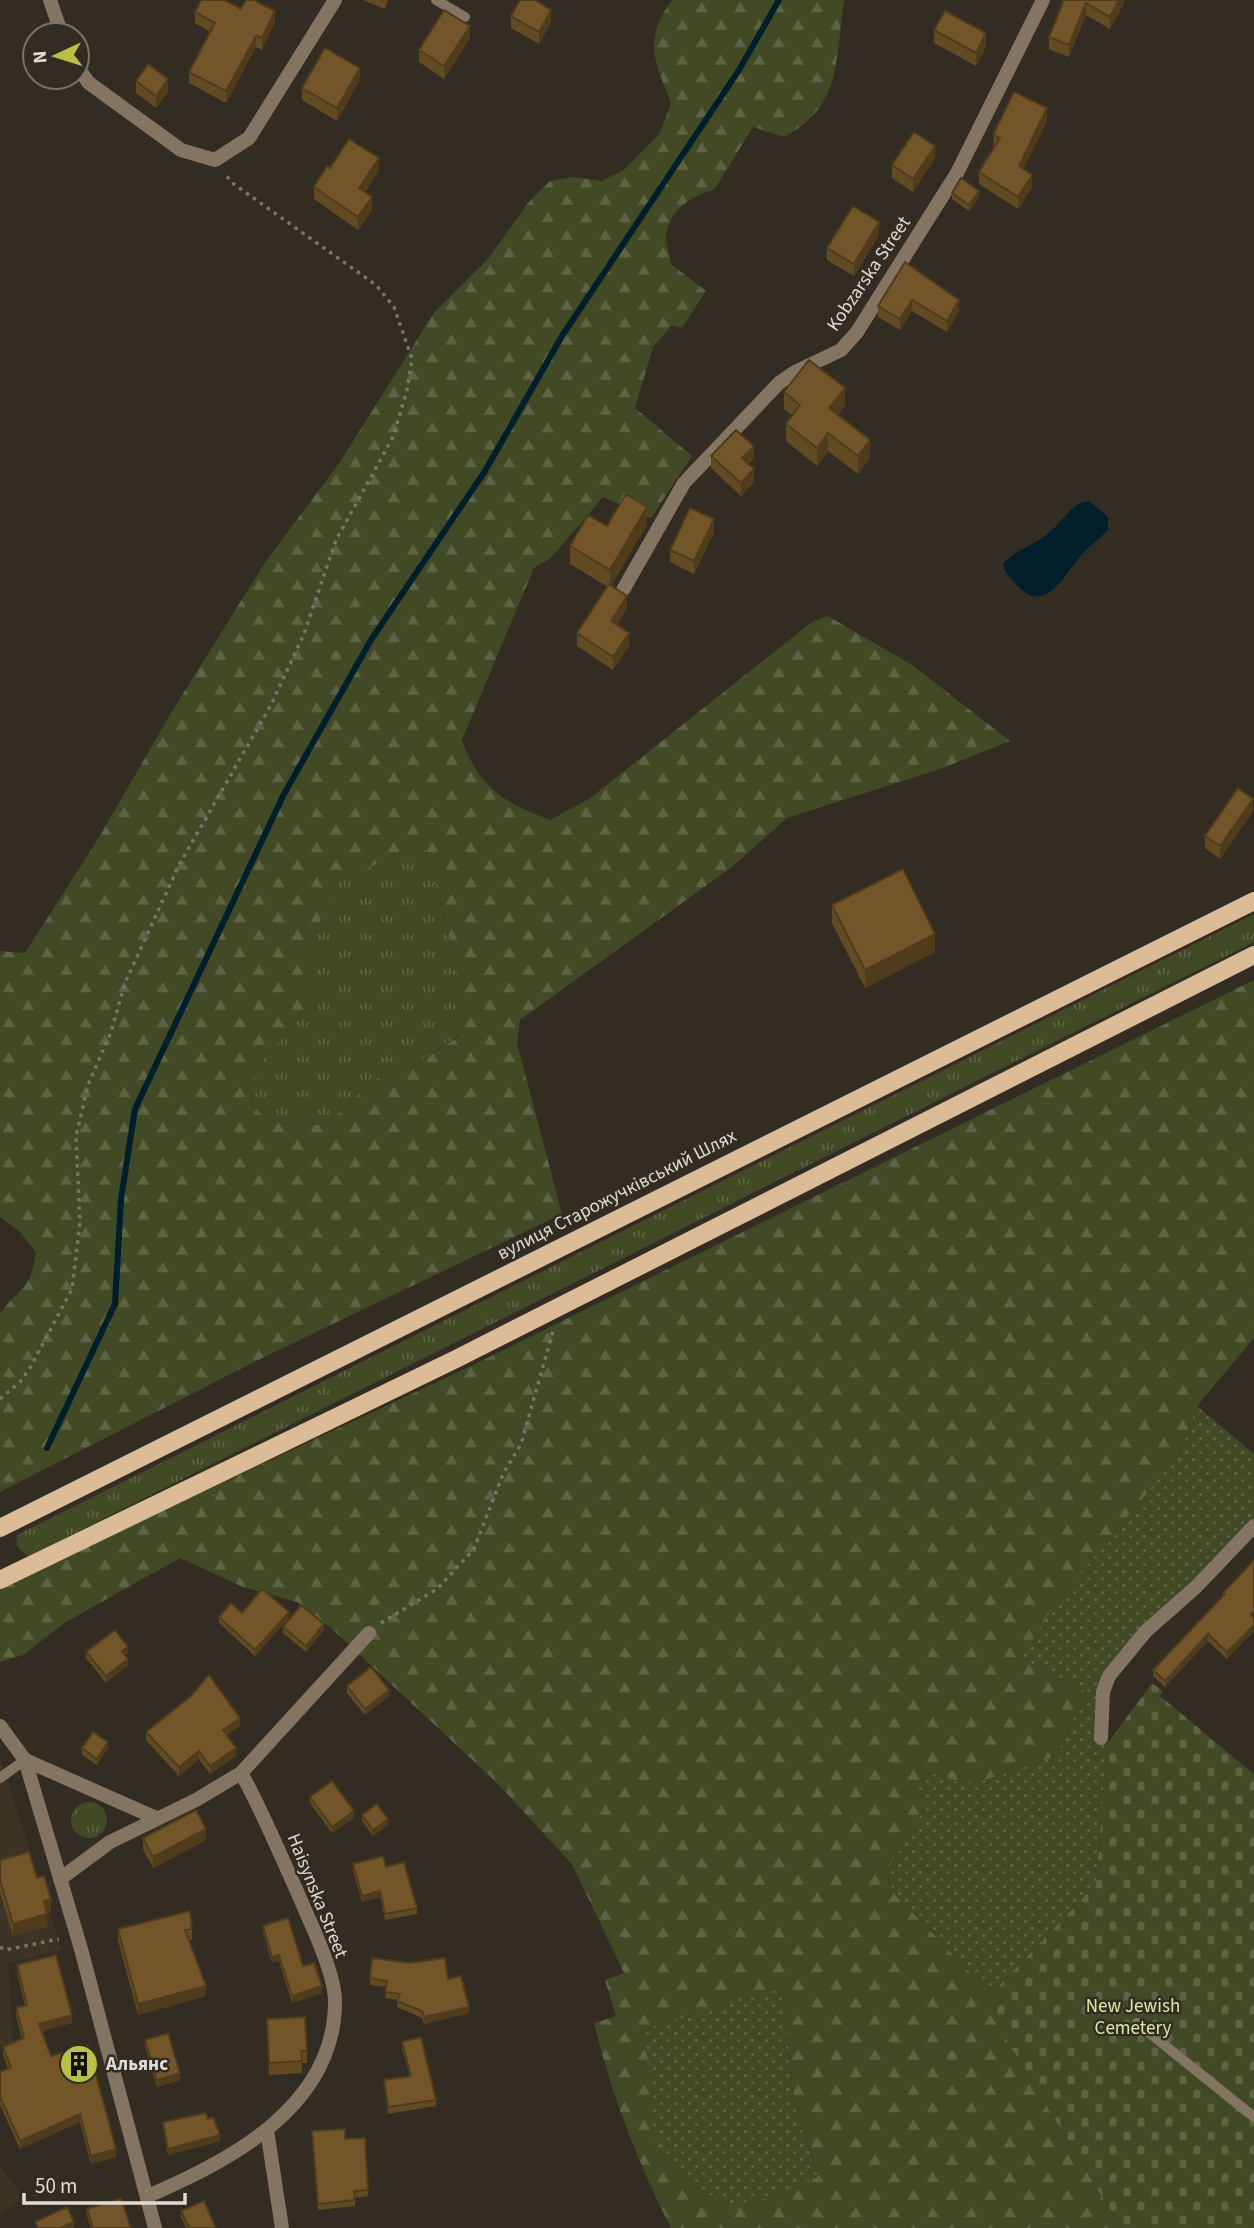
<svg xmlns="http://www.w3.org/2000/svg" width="1254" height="2228" font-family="'Source Sans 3',sans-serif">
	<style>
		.built { fill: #3e3426 }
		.grass { fill: url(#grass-tufts) }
		.forest { fill: url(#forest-firs); fill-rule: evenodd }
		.cemetery { fill: url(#cemetery-stones) }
		.garden { fill: url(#garden-dots) }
		.water { fill: #001f2b }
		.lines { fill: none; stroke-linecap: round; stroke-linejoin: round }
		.stream { stroke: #001f2b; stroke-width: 6 }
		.path { stroke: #79746b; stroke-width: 3.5; stroke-dasharray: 3.5 5; stroke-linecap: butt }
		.service { stroke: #847563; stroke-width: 10 }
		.minor { stroke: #847563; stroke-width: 14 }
		.tertiary { stroke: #847563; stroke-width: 14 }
		.primary { stroke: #dbbc97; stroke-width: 18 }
		.wall { fill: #624a23 }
		.shaded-wall { fill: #503c1d }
		.building { fill: #725629; stroke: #503c1d; stroke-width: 2 }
		.labels { text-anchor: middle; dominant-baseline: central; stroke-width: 5; stroke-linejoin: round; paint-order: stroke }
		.street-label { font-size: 19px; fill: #e0dcd5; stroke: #322c22 }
		.park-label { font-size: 19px; fill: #daeb9d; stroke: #322c22 }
		.poi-label { font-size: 19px; font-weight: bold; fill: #e0dcd5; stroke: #322c22; text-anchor: start }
	</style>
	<defs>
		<pattern id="grass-tufts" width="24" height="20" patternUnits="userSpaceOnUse" patternTransform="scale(1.75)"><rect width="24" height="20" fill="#424925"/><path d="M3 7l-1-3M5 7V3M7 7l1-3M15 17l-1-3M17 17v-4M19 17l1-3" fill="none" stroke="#5d6344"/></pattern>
		<pattern id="forest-firs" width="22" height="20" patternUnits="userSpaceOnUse" patternTransform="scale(1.75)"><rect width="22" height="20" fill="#424925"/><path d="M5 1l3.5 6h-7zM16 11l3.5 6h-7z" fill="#5d6344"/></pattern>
		<pattern id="cemetery-stones" width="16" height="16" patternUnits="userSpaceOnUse" patternTransform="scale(1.75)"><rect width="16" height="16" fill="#424925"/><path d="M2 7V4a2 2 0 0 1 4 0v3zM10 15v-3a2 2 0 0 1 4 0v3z" fill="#5d6344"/></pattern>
		<pattern id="garden-dots" width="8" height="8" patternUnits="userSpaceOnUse" patternTransform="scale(1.75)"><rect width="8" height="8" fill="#424925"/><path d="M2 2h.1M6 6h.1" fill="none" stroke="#5d6344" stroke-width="1.8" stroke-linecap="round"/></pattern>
	</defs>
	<rect width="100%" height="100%" fill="#322c22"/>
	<path class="built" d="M0 1759 62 1950 8 1963 13 2044 0 2049Z
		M0 2167 19 2191 18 2202 0 2213Z"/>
	<path class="grass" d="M410 847 426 850C443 911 462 971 459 1035L416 1065 387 1073 373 1081 327 1124 295 1126 267 1119 254 1107 250 1090 260 1063 299 1017 311 995 309 944 337 883Z
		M1254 914V942L29 1556C19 1551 15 1546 17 1535Z
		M71 1820a18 18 0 1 1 36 0a18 18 0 1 1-36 0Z"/>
	<path class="forest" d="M672 0H844C835 58 843 106 784 137L753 127 714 190C693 194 669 211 666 235 665 243 670 255 671 264L706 291 682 328 672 325 653 347 635 408 692 456 651 518 603 497 551 558 534 568 462 740C479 788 504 803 550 820L589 799 812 622 828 616 912 665 1010 741 943 768 787 818 732 867 520 1020 517 1043 562 1214 256 1361 0 1492V1314C20 1286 31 1291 36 1252L19 1231 0 1217V951L25 953 98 839 171 713 266 561 340 462 433 314 488 259 527 204 550 181 573 177 601 181 624 170 660 133 671 103C654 60 643 40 672 0ZM410 847 426 850C443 911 462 971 459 1036L416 1065 387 1073 373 1081 327 1124 295 1126 267 1119 254 1107 250 1090 261 1063 299 1017 311 995 309 944 337 884Z
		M1254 980V1338L1197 1406 1179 1454 1021 1658 1086 1692 1060 1748 1051 1758 979 1782H959L933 1773 923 1779 918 1790 925 1810 886 1872 894 1893 991 1994V2014L1121 2228H671C638 2163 611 2094 594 2023L616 2016 605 1980 624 1973 572 1864 497 1783 332 1629 297 1602 243 1587 180 1558 66 1622 23 1655 0 1662V1589L12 1581 469 1367ZM783 1988 793 2095 818 2176 734 2211Z"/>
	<path class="cemetery" d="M1152 1683 1163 1691 1160 1696 1254 1774V2228H1121L991 2014V1994L1096 1884 1107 1744Z"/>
	<path class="garden" d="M1197 1406 1254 1454V1519L1098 1690 1096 1744H1107L1096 1884 991 1994 894 1893 886 1872 924 1810 917 1790 923 1779 932 1773 959 1782H979L1051 1758 1060 1748 1086 1692 1021 1658 1052 1608 1179 1454Z
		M783 1988 793 2095 818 2177 734 2211 683 2176 654 2136 645 2029Z"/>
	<path class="water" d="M1089 501 1108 517V530C1100 538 1092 544 1084 552 1069 567 1046 618 1018 586 1011 579 1005 574 1003 564 1016 549 1036 545 1050 532 1064 520 1070 504 1089 501Z"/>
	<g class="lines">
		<path class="stream" d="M47 1448 115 1304 121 1199 135 1109 284 794 371 640 485 471 562 336 739 70 779 0"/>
		<path class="path" d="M0 1399 20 1382 30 1368 72 1289 80 1222 76 1136 88 1085 111 1032 125 983 179 865 271 705 304 634 336 540 393 437 407 390 412 359 394 307 376 285 231 182 225 173
			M381 1623 437 1589 474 1549 503 1474 521 1444 553 1331
			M0 1947 5 1950 59 1939"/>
		<path class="service" d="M436 0 465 17
			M0 1778 25 1760
			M1137 2023 1254 2117"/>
		<path class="minor" d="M50 0 62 35
			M77 67 89 83 181 150 215 160 249 138 335 0
			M623 590 684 483 779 383 795 372 841 350 857 332 957 173 1043 0
			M1101 1738 1103 1692 1109 1676 1146 1631 1196 1587 1254 1526
			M25 1760 156 1818
			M60 1879 110 1842 196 1800 241 1773 369 1633
			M267 2130 282 2228
			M148 2196C231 2160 336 2106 335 2000 334 1969 308 1918 296 1889 278 1850 262 1810 241 1773"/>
		<path class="tertiary" d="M0 1726 25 1760 81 1949 155 2228"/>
		<path class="primary" d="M0 1528 1254 901
			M0 1580 456 1359 1254 955"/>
	</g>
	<path class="wall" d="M363 0H388L385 9Z
		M1063 0H1124V3L1110 29 1086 15 1069 57 1049 49V37Z
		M241 9 275 22 262 50 256 47 226 103 189 83V72L210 32 195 23V12Z
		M511 16 551 22 539 44 511 28Z
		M934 30 986 46 976 66 934 43Z
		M470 38 444 79 419 62V50Z
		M360 80 337 121 302 100V88Z
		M136 81 168 92 156 108 136 93Z
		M1047 121 1023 169 1032 187 1018 209 979 184V172L994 148 993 135Z
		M935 158 913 192 892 178V165Z
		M330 168 379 170 365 192 372 210 358 230 314 199V187Z
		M952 193 979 197 969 211 952 199Z
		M879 235 854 276 827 260V248Z
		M905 262 959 311 947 332 912 311 900 330 878 317V306Z
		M784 392 845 406 837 415 870 458 858 474 828 451 817 466 786 441V424L792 415 784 409Z
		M711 456 754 458 749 464 754 482 741 496 711 468Z
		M647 525 611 585 627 609 617 625 629 646 613 670 577 646V633L608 587 570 564V546L607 526Z
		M714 532 694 574 670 562V550Z
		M1253 811 1220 859 1205 848V836Z
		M832 905 935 952 865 988 832 923Z
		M1254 1560 1227 1659 1208 1641 1165 1687 1153 1676V1670L1223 1596V1593Z
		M242 1613 289 1618 255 1656 219 1623V1617Z
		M283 1627 324 1630 306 1652 283 1633Z
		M86 1652 128 1653 125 1655 128 1665 106 1683 86 1658Z
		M347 1686 389 1696 365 1715 347 1693Z
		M240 1726 227 1735 236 1756 210 1774 199 1759 179 1776 146 1740V1732Z
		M82 1748H108L97 1765 82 1755Z
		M310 1797 354 1818 332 1833 310 1803Z
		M362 1815 388 1825 373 1836 362 1821Z
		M143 1838 206 1840 153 1868 143 1849Z
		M0 1860 37 1878 51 1912 47 1913V1926L13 1936 0 1893Z
		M353 1864 386 1867 417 1908V1914L385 1920 380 1897 362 1902 353 1871Z
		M263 1926 303 1966 322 1993 292 2003 279 1961 272 1963 263 1932Z
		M118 1929H192V1940H189L206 1996 138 2015 118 1940Z
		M17 1965 72 2023 42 2031 51 2056 116 2157 91 2164 80 2122 20 2149 0 2105V2072L8 2069 3 2054V2047L22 2039 16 2016V2008L25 2006 17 1972Z
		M370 1978 448 1979 469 2013 424 2024 422 2018 397 2007V2000L385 1998 386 1987 370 1985Z
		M267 2019 307 2051V2063H302V2073L269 2075Z
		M145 2040 180 2080 157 2087 145 2046Z
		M402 2042 436 2100V2106L388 2114 384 2080 410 2076 402 2049Z
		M208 2119 220 2141 168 2155 163 2128V2122Z
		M312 2131 345 2139 368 2190V2196L355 2198V2206L318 2210Z
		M87 2209 131 2228H91L87 2216Z
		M181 2211 216 2228H186L181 2217Z"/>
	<path class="shaded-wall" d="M1119 0H1124V3L1110 29V17Z
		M1086 3V15L1069 57V45Z
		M551 10V22L539 44V32Z
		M275 11V22L262 50V38Z
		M470 26V38L444 79V66Z
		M986 33V46L976 66V53Z
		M256 36V47L226 103V91Z
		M360 68V80L337 121V108Z
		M168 79V92L156 108V96Z
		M1047 108V121L1019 179V166Z
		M935 146V158L913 192V179Z
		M379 158V170L359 201V188Z
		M1032 175V187L1018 209V197Z
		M979 191V197L969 211V205Z
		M372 197V210L358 230V217Z
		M879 222V235L854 276V264Z
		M912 300V311L900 330V319Z
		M959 300V311L947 332V321Z
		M845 388V406L829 426V408Z
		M828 433V451L817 466V448Z
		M870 440V458L858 474V456Z
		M754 446V458L742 471V458Z
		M754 469V482L741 496V483Z
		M647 507V525L610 588V570Z
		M714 519V532L694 574V561Z
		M627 596V609L611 634V621Z
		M629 633V646L613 670V657Z
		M1253 799V811L1220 859V846Z
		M935 934V952L865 988V970Z
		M289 1612V1618L255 1656V1650Z
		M324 1624V1630L306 1652V1646Z
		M1254 1625V1631L1227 1659V1652Z
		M1208 1634V1641L1165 1687V1681Z
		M128 1647V1653L122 1658V1651Z
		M128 1659V1665L106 1683V1676Z
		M389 1690V1696L365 1715V1709Z
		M240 1718V1726L223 1738V1730Z
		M108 1742V1748L97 1765V1759Z
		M236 1748V1756L210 1774V1766Z
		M199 1751V1759L179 1776V1767Z
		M354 1811V1818L332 1833V1827Z
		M388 1819V1825L373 1836V1830Z
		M206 1829V1840L153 1868V1857Z
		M380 1891V1897L362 1902V1896Z
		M51 1899V1912L44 1914V1901Z
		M47 1914V1926L13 1936V1924Z
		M279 1955V1961L272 1963V1957Z
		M206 1986V1996L138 2015V2004Z
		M322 1986V1993L292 2003V1996Z
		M469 2007V2013L424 2024V2017Z
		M72 2015V2023L39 2032V2024Z
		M180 2073V2080L157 2087V2080Z
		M80 2114V2122L20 2149V2141Z
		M220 2135V2141L168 2155V2149Z
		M116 2149V2157L91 2164V2156Z
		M74 2222V2228H60Z"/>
	<path class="building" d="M201 0H224L241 9 246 0H254L275 11 262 38 256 36 226 91 189 72 215 23 195 12Z
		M520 0H535L551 10 539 32 511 16Z
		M1064 0H1119L1110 17 1086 3 1069 45 1049 37Z
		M444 10 470 26 444 66 419 50Z
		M945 11 986 33 976 53 934 30Z
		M325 48 360 68 337 108 302 88Z
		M148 64 168 79 156 96 136 81Z
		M1014 92 1047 108 1019 166 1032 175 1018 197 979 172 1000 138 993 135Z
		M914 132 935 146 913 179 892 165Z
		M349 139 379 158 359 188 372 197 358 217 314 187 327 166 330 168Z
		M961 178 979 191 969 205 952 193Z
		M853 206 879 222 854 264 827 248Z
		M905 262 959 300 947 321 912 300 900 319 878 306Z
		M809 360 845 388 829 408 870 440 858 456 828 433 817 448 786 424 800 405 784 392Z
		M736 430 754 446 742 458 754 469 741 483 711 456Z
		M626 494 647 507 610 570 570 546 588 515 607 526Z
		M690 508 714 519 694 561 670 550Z
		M609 584 627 596 611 621 629 633 613 657 577 633Z
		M1238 788 1253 799 1220 846 1205 836Z
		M903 869 935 934 865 970 832 905Z
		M1254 1560V1611L1251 1614 1254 1618V1625L1227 1652 1208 1634 1165 1681 1153 1670 1225 1594 1223 1593Z
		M262 1589 289 1612 255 1650 219 1617 231 1603 242 1613Z
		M301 1605 324 1624 306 1646 283 1627Z
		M115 1630 128 1647 122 1651 128 1659 106 1676 86 1652Z
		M371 1667 389 1690 365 1709 347 1686Z
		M209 1675 240 1718 223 1730 236 1748 210 1766 199 1751 179 1767 146 1732 191 1696Z
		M93 1732 108 1742 97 1759 82 1748Z
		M332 1781 354 1811 332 1827 310 1797Z
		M377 1804 388 1819 373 1830 362 1815Z
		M196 1810 206 1829 153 1857 143 1838Z
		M29 1852 37 1878 44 1876 51 1899 44 1901 47 1914 13 1924 0 1880V1860Z
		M383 1856 386 1867 404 1862 417 1908 385 1914 380 1891 362 1896 353 1864Z
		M190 1911 192 1929 185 1930 206 1986 138 2004 118 1929Z
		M288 1918 303 1966 314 1963 322 1986 292 1996 279 1955 272 1957 263 1926Z
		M56 1955 72 2015 39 2024 51 2056 88 2045 116 2149 91 2156 80 2114 20 2141 0 2097V2072L11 2068 3 2047 24 2038 16 2008 27 2005 17 1965Z
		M372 1958 410 1963 445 1958 448 1979 461 1976 469 2007 424 2017 422 2011 397 2001 400 1994 385 1992 387 1981 370 1978Z
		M305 2017 307 2051H301L302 2061 269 2063 267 2019Z
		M168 2033 180 2073 157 2080 145 2040Z
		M421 2037 436 2100 388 2107 384 2080 411 2076 402 2042Z
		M206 2113 208 2119 213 2117 220 2135 168 2149 163 2122Z
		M345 2129V2139L365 2138 368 2190 354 2191 355 2200 318 2204 312 2131Z
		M121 2198 131 2228H93L87 2209Z
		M204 2201 216 2228H189L181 2211Z
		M67 2207 74 2222 60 2228H38L35 2222Z"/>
	<defs>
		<symbol id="building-disc" viewBox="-11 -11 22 22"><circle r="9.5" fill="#bbc044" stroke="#322c22"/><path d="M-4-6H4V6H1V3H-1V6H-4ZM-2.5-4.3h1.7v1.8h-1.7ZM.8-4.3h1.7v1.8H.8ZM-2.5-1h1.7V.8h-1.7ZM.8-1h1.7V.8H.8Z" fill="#111"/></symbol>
	</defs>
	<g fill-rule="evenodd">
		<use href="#building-disc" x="57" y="2042" width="44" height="44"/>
	</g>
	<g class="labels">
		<g class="street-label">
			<text transform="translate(869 274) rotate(-56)">Kobzarska Street</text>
			<text transform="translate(617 1195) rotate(-27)">вулиця Старожучківський Шлях</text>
			<text transform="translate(317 1896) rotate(68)">Haisynska Street</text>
		</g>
		<g class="park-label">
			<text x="1133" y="2006">New Jewish<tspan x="1133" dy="22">Cemetery</tspan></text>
		</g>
		<g class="poi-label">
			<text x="106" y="2064">Альянс</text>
		</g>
	</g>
	<g transform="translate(56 56) rotate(266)"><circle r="33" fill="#322c22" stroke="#78726a" stroke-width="2"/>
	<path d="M0-5L12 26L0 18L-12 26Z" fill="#bbc044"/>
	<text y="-10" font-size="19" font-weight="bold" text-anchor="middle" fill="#e0dcd5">N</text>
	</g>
	<path d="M24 2193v10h161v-10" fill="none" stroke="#e0dcd5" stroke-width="3.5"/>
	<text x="35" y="2193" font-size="21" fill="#e0dcd5" stroke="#322c22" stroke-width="5" paint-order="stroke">50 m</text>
</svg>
